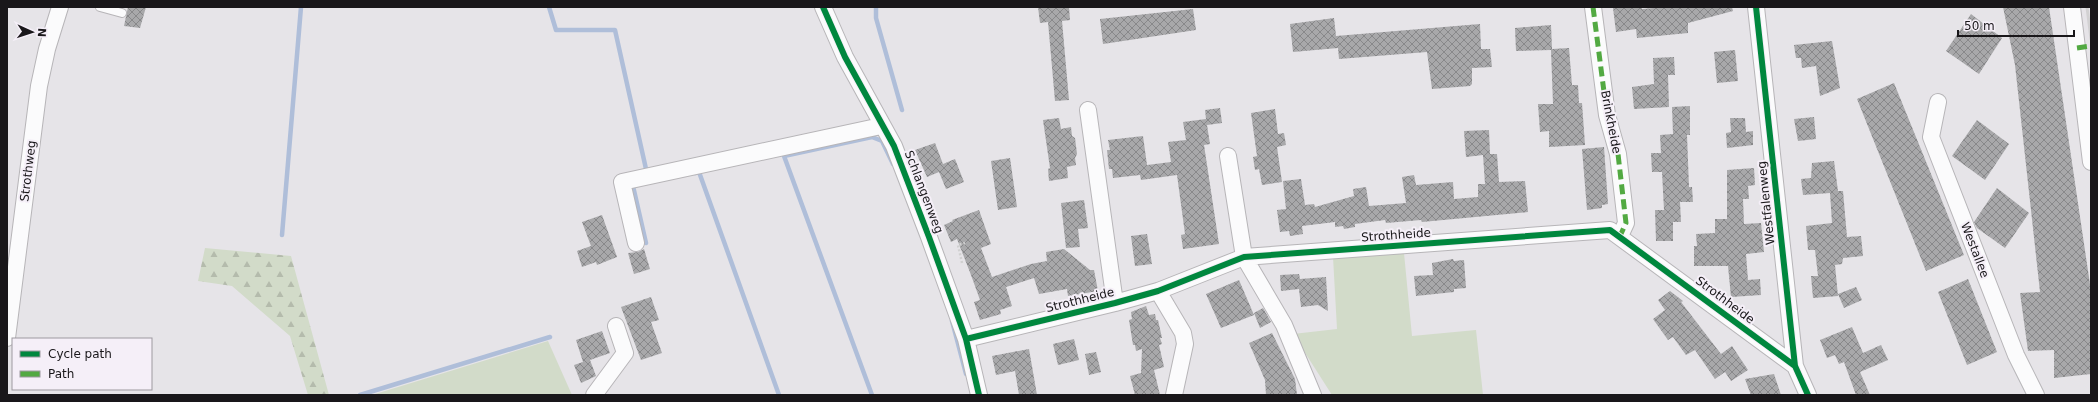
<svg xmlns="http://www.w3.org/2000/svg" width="2098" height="402" font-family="'DejaVu Sans',sans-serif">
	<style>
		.green { fill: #d2dbc9 }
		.forest { fill: url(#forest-firs) }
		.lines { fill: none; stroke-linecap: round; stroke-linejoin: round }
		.stream { stroke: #afbed9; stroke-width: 4.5 }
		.building { fill: url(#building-cross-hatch) }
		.lane-casing { stroke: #b7b5b8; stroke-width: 10 }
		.street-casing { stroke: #b7b5b8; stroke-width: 18 }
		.path { stroke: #d0d0d0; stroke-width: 2.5; stroke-dasharray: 2 2; stroke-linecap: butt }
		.lane { stroke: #fbfbfc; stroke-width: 8 }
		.street { stroke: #fbfbfc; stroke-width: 16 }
		.rail { stroke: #d2d1d2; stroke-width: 3 }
		.quiet { stroke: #52a942; stroke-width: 5; stroke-dasharray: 10 5; stroke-linecap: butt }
		.cycleway-casing { stroke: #f5eff8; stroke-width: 8 }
		.cycleway { stroke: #00873e; stroke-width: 6 }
		.labels { text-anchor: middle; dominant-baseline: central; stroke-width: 4; stroke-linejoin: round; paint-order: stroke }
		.street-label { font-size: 12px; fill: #19171a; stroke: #f5eff8 }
	</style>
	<defs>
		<pattern id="forest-firs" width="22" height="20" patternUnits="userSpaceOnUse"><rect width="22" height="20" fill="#d2dbc9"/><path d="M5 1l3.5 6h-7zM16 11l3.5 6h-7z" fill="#b4bbac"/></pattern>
		<pattern id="building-cross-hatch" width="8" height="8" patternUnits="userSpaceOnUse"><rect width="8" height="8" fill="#a8a8aa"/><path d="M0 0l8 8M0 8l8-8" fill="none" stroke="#88888a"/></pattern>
	</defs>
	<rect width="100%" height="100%" fill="#e6e4e8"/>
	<path class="green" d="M1404 253 1412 336 1476 330 1483 395H1332L1293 334 1337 329 1333 257Z
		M548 341 572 395H372Z"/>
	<path class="forest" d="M205 248 291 256 329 395H308L290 336 232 286 198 281Z"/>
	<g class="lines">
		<path class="stream" d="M549 7 556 30H615L646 169
			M876 7V18L902 110
			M695 173 699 172 779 395
			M637 185 633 186 646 243
			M282 235 301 7
			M952 321 966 374
			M360 395 550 337
			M872 395 784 156 872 137 882 141 893 164"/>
	</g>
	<path class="building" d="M128 7H146L140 28 124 26Z
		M1038 7H1069L1070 20 1062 21 1069 100 1055 101 1048 22 1040 23Z
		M1623 7H1642V9L1665 7H1732L1733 11 1688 23V33L1637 38 1636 29 1616 32 1613 8Z
		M2003 7H2049L2091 291V374L2054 378V350L2028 351 2020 293 2040 292 2015 65Z
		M1193 9 1196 30 1103 44 1100 19Z
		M1971 14 2002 38 1979 74 1946 51Z
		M1334 18 1336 36 1480 24 1481 49H1490L1492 67 1472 68V84L1470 86 1432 89 1427 52 1339 59 1338 48 1293 52 1290 24Z
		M1551 25 1552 49 1569 48 1572 85H1578L1579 103H1582L1585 145 1549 147V131L1540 132 1538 104H1553L1551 50 1516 51 1515 28Z
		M1832 41 1840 88 1820 96 1816 66 1802 68 1801 58H1796L1794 45Z
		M1735 50 1738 81 1717 83 1714 52Z
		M1674 57 1675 75H1668L1669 107 1634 109 1632 87 1654 84 1653 58Z
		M1894 83 1964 255 1926 271 1857 99Z
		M1690 106V135H1687L1689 187H1692L1693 202H1680L1681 222H1673V241H1656L1655 210H1664L1662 172H1652L1651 153H1661L1660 135 1673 134 1672 107Z
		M1220 108 1222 123 1207 125 1210 144 1204 145 1219 244 1183 249 1181 235 1185 234 1177 175 1141 180 1140 175 1113 178 1112 169H1109L1107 150H1110L1108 140 1143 136 1147 165 1171 162 1168 142 1186 140 1183 122 1206 119 1205 110Z
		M1275 109 1278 134 1284 133 1286 145 1277 147 1282 182 1262 185 1259 169 1255 170 1253 157 1257 156 1251 113Z
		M1814 117 1816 139 1798 141 1794 119Z
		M1059 118 1061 129 1071 127 1072 136 1075 138 1077 154 1075 158 1076 165 1067 167 1068 178 1049 181 1048 169 1050 168 1043 120Z
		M1730 118H1745L1746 132 1753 131V145L1727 148 1726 133 1731 132Z
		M1977 120 2009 144 1985 180 1952 156Z
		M1489 130 1490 154H1497L1499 182 1525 181 1528 212 1422 222 1421 220 1386 223 1385 220 1355 224V227L1344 229 1343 226 1335 227V222L1302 226 1303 234 1290 236 1289 231 1280 232 1277 210 1286 209 1283 181 1301 179 1305 205 1314 204 1315 207 1354 196 1353 189 1366 187 1369 206 1406 203 1402 177 1414 175 1416 185 1453 182 1454 199 1478 197V184H1485L1483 155 1466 157 1464 131Z
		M935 143 943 164 955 159 964 182 946 189 939 172 927 177 915 150Z
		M1604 147 1608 204 1602 205V208L1587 210 1582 149Z
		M1010 158 1017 207 998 210 991 161Z
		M1834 161 1838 191H1843L1847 237 1861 236 1863 256 1843 258 1842 264 1835 265 1838 296 1813 298 1811 276H1818L1815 250H1808L1806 226 1832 223 1830 193 1803 195 1801 179 1811 178 1812 163Z
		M1754 168 1755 185 1748 186 1749 199H1743L1744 224 1761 223 1764 252 1746 254 1748 280 1760 279 1761 295 1731 297 1728 266H1694V246H1697L1696 234 1715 233V219H1727V170Z
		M1997 188 2029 213 2005 248 1977 228 1974 222Z
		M1084 200 1088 228 1078 229 1080 247 1066 248 1061 203Z
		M979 210 991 244 981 248 992 277 1031 264 1047 261 1046 252 1064 249 1090 270H1094L1098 291 1068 296 1067 289 1039 294 1034 278 1006 287 1012 306 1000 310 1001 314 980 320 974 302 980 300 971 275 957 239 951 242 944 225 953 221 952 220Z
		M602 215 617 257 597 265 596 262 582 267 577 251 591 246 582 222Z
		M1147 234 1152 264 1135 266 1131 236Z
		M644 249 650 269 634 274 628 253 638 252Z
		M1453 259 1454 261 1464 260 1466 288 1454 289V292L1416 296 1414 276 1433 275 1432 263Z
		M1299 274 1300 279 1326 277 1328 311 1318 305 1301 307 1299 289 1281 291 1280 275Z
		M1968 279 1997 352 1967 365 1938 292Z
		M1239 280 1254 315 1221 328 1206 294Z
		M1856 287 1862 300 1844 308 1838 294Z
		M1670 291 1683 301 1681 302 1721 354 1732 346 1748 370 1731 381 1725 372 1715 379 1695 350 1686 355 1673 337 1668 340 1653 319 1665 310 1658 300Z
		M651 297 659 320 651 322 662 353 641 360 621 307Z
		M1146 306 1149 315 1155 314 1156 320H1158L1162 338H1160L1162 344 1159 345 1164 367 1154 370 1160 395H1135L1130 376 1141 373 1142 349 1136 351 1135 345H1133L1129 320 1132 319 1131 312Z
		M1263 308 1271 322 1260 328 1254 313Z
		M1852 327 1863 353 1881 345 1888 360 1860 372 1870 395H1856L1844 362 1839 364 1835 355 1827 358 1820 340Z
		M602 331 610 353 590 360 596 376 581 383 574 365 583 362 576 340Z
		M1272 333 1295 379 1297 395H1266L1265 380 1249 343Z
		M1074 339 1079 360 1058 365 1053 344Z
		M1029 349 1037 395H1019L1015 371 996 375 992 356Z
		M1096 352 1101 372 1089 375 1085 354Z
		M1774 374 1781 395H1751L1745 379Z"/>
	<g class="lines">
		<defs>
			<path id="lane" d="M100 7 122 13"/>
			<path id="street" d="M823 7 845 57 894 146 929 237 966 339 979 395
				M1593 7 1607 115 1618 154 1626 223 1620 236
				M1756 7 1795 366 1808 395
				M2072 7 2091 162
				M1938 102 1931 137 2016 355 2036 395
				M1088 110 1115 303
				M1228 156 1244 257 1284 325 1313 395
				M636 243 622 182 881 126
				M1158 291 1183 333 1185 344 1174 395
				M7 338 39 86 47 49 60 7
				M966 339 1115 303 1158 291 1244 257 1610 230 1795 366
				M594 395 625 353 616 326"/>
		</defs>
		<use href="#lane" class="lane-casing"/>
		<use href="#street" class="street-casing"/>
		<path class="path" d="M962 263 958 245 965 243"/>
		<use href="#lane" class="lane"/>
		<use href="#street" class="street"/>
		<path class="rail" d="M2087 7 2091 39"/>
		<path class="quiet" d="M1593 7 1607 115 1618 154 1626 223 1620 236
			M2077 48 2091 46"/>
		<defs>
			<path id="cycleway" d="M823 7 845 57 894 146 929 237 966 339 979 395
				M1756 7 1795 366 1808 395
				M966 339 1115 303 1158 291 1244 257 1610 230 1795 366"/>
		</defs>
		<use href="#cycleway" class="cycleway-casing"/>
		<use href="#cycleway" class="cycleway"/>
	</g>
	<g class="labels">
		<g class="street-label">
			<text transform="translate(1611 122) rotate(79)">Brinkheide</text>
			<text transform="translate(28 171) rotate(-83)">Strothweg</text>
			<text transform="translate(924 192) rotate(69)">Schlangenweg</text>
			<text transform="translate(1766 203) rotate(-96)">Westfalenweg</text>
			<text transform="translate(1396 235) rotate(-4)">Strothheide</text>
			<text transform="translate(1975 250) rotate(69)">Westallee</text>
			<text transform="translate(1080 300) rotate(-14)">Strothheide</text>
			<text transform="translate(1725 300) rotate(37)">Strothheide</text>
		</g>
	</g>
	<rect width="2098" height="402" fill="none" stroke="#19171a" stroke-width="16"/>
	<rect x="12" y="338" width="140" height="52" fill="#f5eff8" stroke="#9d999f"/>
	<rect x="20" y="351" width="20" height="6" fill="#00873e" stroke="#9d999f"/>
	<text x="48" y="358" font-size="12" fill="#19171a">Cycle path</text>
	<rect x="20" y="371" width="20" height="6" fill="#52a942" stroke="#9d999f"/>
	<text x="48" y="378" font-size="12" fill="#19171a">Path</text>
	<g transform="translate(32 32) rotate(93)" stroke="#f5eff8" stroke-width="3" paint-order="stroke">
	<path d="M0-3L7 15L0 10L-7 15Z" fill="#19171a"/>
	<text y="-6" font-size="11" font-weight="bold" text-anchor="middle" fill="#19171a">N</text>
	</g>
	<path d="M1958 30v6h116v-6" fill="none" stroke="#19171a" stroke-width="2"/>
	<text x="1964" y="30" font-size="12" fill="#19171a" stroke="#f5eff8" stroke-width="3" paint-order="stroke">50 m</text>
</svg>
